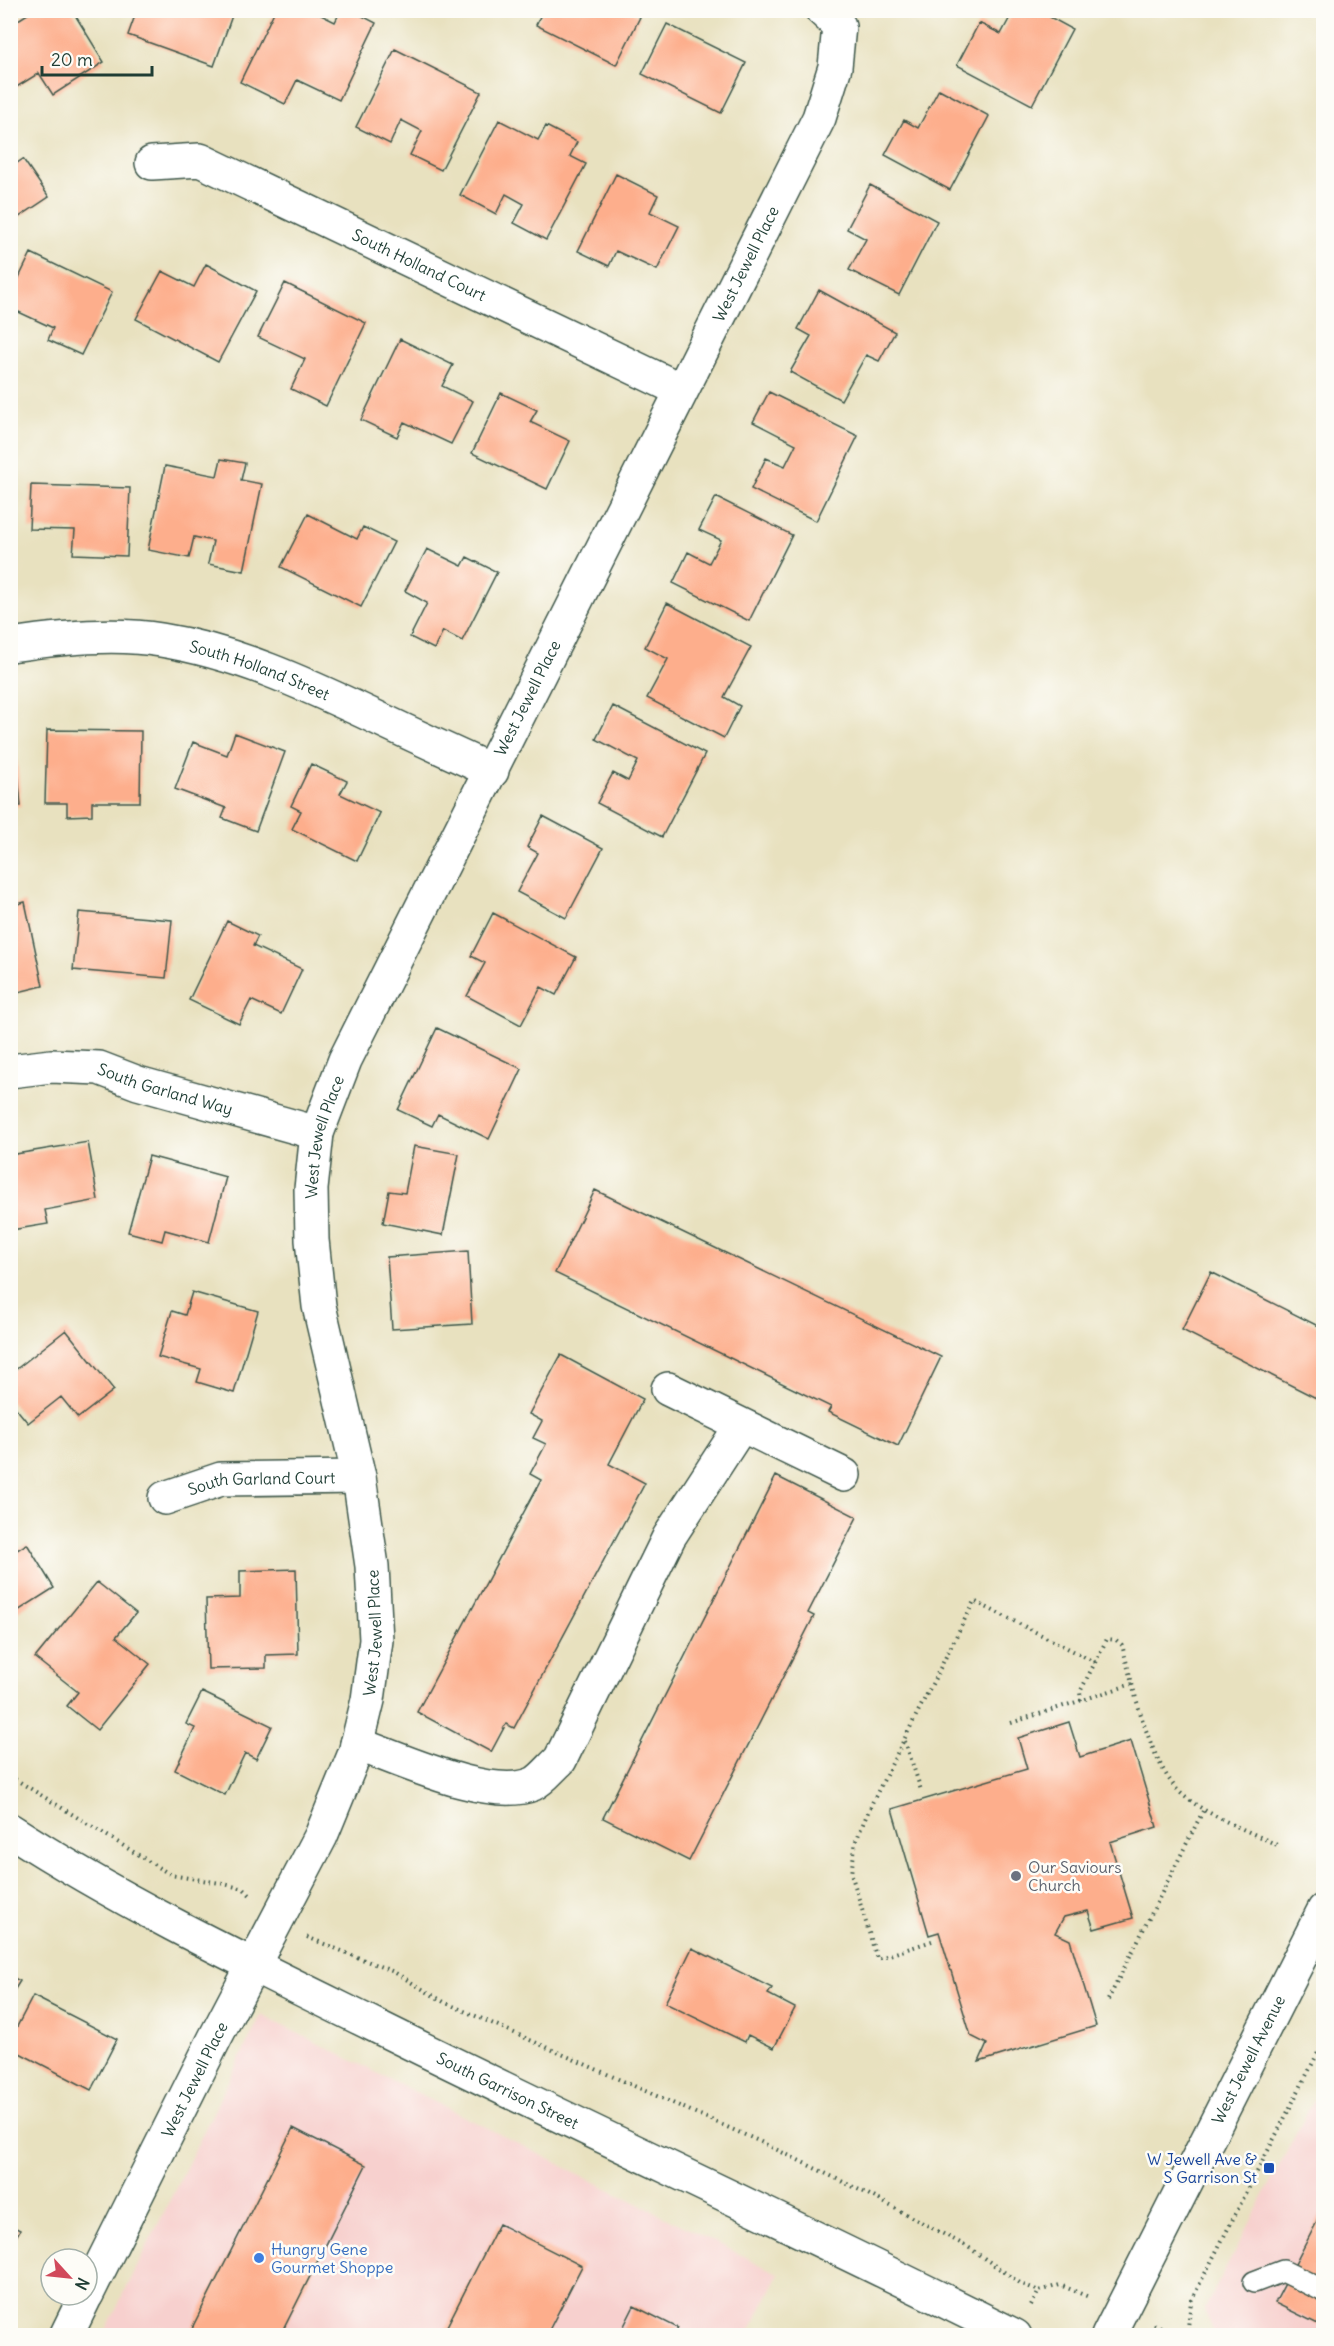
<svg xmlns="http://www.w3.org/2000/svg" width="1334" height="2346" font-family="Delius,sans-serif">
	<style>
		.built { fill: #f7d0ce }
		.building { fill: #fdae8c }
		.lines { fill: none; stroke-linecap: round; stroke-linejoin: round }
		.lane-casing { stroke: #3d5649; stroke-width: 24 }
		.street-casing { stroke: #3d5649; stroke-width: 36 }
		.secondary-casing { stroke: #3d5649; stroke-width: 36 }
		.path { stroke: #3d5649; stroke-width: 4; stroke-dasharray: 1.5 4.5; stroke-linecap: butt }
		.lane { stroke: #fff; stroke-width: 21 }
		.street { stroke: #fff; stroke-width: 33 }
		.secondary { stroke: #fff; stroke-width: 33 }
		.worship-dot { fill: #6b7280; stroke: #fdfcf7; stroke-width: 2 }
		.transit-dot { fill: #1a4fb4; stroke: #fdfcf7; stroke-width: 2 }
		.shop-dot { fill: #3f7fe0; stroke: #fdfcf7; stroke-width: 2 }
		.labels { text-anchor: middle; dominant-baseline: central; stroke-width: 5; stroke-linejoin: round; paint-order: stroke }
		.street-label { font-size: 16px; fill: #1f3d34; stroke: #fdfcf7 }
		.worship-label { font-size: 16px; fill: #5b616d; stroke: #fdfcf7; text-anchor: start }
		.transit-label { font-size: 16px; fill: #164399; stroke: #fdfcf7; text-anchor: end }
		.shop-label { font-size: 16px; fill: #366cbe; stroke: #fdfcf7; text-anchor: start }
	</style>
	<rect width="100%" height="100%" fill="#fdfcf7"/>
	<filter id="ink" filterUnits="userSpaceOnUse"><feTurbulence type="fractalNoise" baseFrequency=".0167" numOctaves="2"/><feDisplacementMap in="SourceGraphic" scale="12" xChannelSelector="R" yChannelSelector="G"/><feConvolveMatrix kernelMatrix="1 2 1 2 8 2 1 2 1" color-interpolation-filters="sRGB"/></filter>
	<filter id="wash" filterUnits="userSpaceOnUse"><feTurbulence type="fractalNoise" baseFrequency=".008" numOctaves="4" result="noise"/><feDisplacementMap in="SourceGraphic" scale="24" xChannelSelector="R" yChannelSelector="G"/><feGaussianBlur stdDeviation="1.35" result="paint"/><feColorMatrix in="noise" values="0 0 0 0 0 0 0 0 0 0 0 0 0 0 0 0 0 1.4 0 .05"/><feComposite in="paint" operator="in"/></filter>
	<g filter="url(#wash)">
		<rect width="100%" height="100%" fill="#e8e1bf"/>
		<path class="built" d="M261 2015 779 2274 748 2335 103 2336Z
			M1323 2082V2335H1215L1204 2310Z"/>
		<g id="blocks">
			<path class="building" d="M34 10H72L104 62 53 95 39 73 15 88 10 80V25Z
				M137 10H234L214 66 128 35Z
				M275 10H311L335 22 341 10H351L376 23 339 100 297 80 285 104 240 82Z
				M543 10H628L640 17 616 65 536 25Z
				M1014 10H1037L1072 29 1032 105 957 65 979 23 1001 34Z
				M667 24 746 63 721 113 642 74Z
				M395 49 481 92 441 170 410 155 422 131 401 120 390 144 356 127Z
				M939 89 989 116 950 190 885 155 904 120 918 128Z
				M499 120 538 140 546 126 577 142 570 156 586 164 546 240 514 223 524 204 506 194 496 214 460 195Z
				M23 159 49 197 10 223V168Z
				M616 174 658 195 650 212 679 226 657 270 616 251 609 266 578 251Z
				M870 185 937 221 899 295 849 270 866 239 847 229Z
				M31 253 112 292 81 355 48 340 53 328 10 308V296Z
				M206 264 256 291 218 362 136 319 162 271 194 287Z
				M285 283 366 323 326 406 291 389 305 359 258 337Z
				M819 290 895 332 879 361 866 355 841 400 790 372 811 336 798 329Z
				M400 339 453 365 442 386 473 401 451 444 404 422 397 437 361 420Z
				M769 392 858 436 816 521 751 489 766 458 785 466 796 444 753 422Z
				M501 393 537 410 530 422 570 441 547 489 472 453Z
				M221 459 245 463 241 480 262 484 244 571 208 564 213 541 194 537 189 558 148 550 165 466 217 476Z
				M31 485 130 488 127 556 73 554 75 530 29 529Z
				M716 497 792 535 749 621 673 583 688 552 709 563 721 540 699 530Z
				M308 514 357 539 363 527 394 542 361 607 281 567Z
				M427 549 462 566 467 557 497 572 462 641 443 631 434 649 410 637 427 603 405 591Z
				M667 603 751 647 724 697 740 706 724 738 647 698 668 659 645 647Z
				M613 706 705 754 662 837 597 803 613 773 628 781 638 761 596 739Z
				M10 729H14L21 806H10Z
				M47 730 141 731 140 802H92V815L67 816V803H45Z
				M235 733 285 752 256 831 222 818 226 808 175 789 193 742 227 755Z
				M311 764 347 781 340 794 380 813 357 861 292 829 301 811 291 806Z
				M543 816 603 848 566 918 517 892 538 853 527 847Z
				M25 902 43 986 10 994V906Z
				M79 912 172 920 166 978 73 970Z
				M493 913 576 957 556 995 541 987 521 1025 467 996 485 963 471 956Z
				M227 921 258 936 253 946 302 969 281 1014 251 1000 239 1024 189 1000Z
				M437 1028 522 1069 489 1139 438 1114 432 1126 398 1110Z
				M88 1142 98 1200 45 1210 48 1224 11 1230 10 1155Z
				M414 1146 459 1154 443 1235 383 1223 389 1191 405 1193Z
				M149 1156 226 1177 209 1242 165 1230 162 1241 128 1232Z
				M595 1190 941 1357 898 1446 828 1412 831 1407 555 1273Z
				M468 1251 472 1324 392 1329 387 1257Z
				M1211 1272 1324 1329V1402L1182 1330Z
				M192 1292 258 1311 234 1393 197 1382 201 1369 158 1357 172 1311 185 1315Z
				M66 1330 114 1390 78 1418 61 1397 28 1423 10 1401V1374Z
				M561 1355 643 1399 609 1464 645 1483 514 1728 506 1724 491 1752 417 1712 541 1480 530 1474 546 1444 533 1438 542 1421 529 1414Z
				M776 1476 857 1517 808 1613 814 1616 689 1861 603 1818Z
				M27 1544 54 1588 10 1616V1550L12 1553Z
				M296 1569 298 1654 266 1655V1668L208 1669 206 1599 240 1598V1571Z
				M97 1582 136 1613 116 1637 150 1664 97 1730 67 1706 78 1692 35 1658Z
				M202 1692 272 1726 256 1759 245 1753 225 1795 175 1770 195 1728 186 1724Z
				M1069 1722 1080 1757 1131 1741 1157 1827 1110 1842 1133 1918 1094 1929 1088 1911 1064 1917 1055 1933 1070 1940 1096 2026 979 2062 987 2044 971 2036 939 1932 929 1935 892 1809 1027 1769 1018 1738Z
				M692 1948 772 1988 768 1994 795 2008 774 2048 748 2035 745 2042 665 2003Z
				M10 1976 20 1981 10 1997Z
				M33 1996 117 2039 91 2090 10 2048V2040Z
				M293 2128 366 2165 280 2336H188Z
				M1324 2208V2327L1275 2303Z
				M499 2224 582 2266 546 2336H442Z
				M10 2225 20 2230 10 2247Z
				M634 2306 678 2328 674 2336H619Z"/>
		</g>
	</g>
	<g filter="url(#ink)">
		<use href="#blocks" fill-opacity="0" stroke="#3d5649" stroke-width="1.5"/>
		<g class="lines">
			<defs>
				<path id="lane" d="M1254 2282 1283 2271 1324 2291"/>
				<g id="street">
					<path id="s1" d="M152 163 200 160 681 390"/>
					<path id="s2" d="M10 645C56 638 116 632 161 640 236 652 303 683 371 715 411 734 452 753 492 771"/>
					<path id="s3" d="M10 1071 51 1066 99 1068 138 1083 317 1133"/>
					<path d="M668 1389 844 1475"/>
					<path id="s4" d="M165 1498 221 1479 359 1477"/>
					<path d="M357 1744C400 1759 490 1802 533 1784 542 1780 552 1767 560 1760L669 1537 741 1426"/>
					<path id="s5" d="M87 2294 215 2038 321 1836 355 1753 368 1700 376 1640 372 1566 359 1477 319 1306 312 1240 311 1189 317 1133 345 1060 819 118 835 67 839 26 822 10"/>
					<path d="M66 2336 86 2295"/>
				</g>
				<g id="secondary">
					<path id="s6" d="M10 1830C126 1905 250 1964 374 2025 587 2131 803 2229 1015 2336"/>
					<path id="s7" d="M1108 2336 1324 1910"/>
				</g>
			</defs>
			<use href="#lane" class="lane-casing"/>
			<use href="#street" class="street-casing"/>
			<use href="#secondary" class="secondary-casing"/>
			<path class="path" d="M1081 1701 1080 1692 1107 1639 1116 1640 1122 1645C1133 1686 1150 1768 1184 1796 1210 1817 1247 1830 1277 1845
				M1011 1723 1132 1684
				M905 1741 921 1790
				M10 1776 171 1875 220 1883 244 1889 250 1895
				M307 1937 394 1972 444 2002 761 2142 868 2194 968 2247 1020 2283 1039 2291 1060 2285 1089 2297
				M932 1941 877 1959 851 1873 856 1841 871 1805 974 1601 1095 1662
				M1108 2000 1204 1809
				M1031 2306 1039 2291
				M1154 2324 1181 2336
				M1187 2336 1191 2301 1324 2041"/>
			<use href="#lane" class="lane"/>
			<use href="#street" class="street"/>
			<use href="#secondary" class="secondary"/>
		</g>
	</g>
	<circle class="worship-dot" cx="1016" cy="1876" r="6"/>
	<rect class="transit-dot" x="1263" y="2162" width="12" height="12" rx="3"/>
	<circle class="shop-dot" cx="259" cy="2258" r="6"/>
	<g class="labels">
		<g class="street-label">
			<text stroke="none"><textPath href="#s5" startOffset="2202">West Jewell Place</textPath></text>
			<text stroke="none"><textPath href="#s1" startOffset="291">South Holland Court</textPath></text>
			<text stroke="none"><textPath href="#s2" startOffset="255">South Holland Street</textPath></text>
			<text stroke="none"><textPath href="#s5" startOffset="1716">West Jewell Place</textPath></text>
			<text stroke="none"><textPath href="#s3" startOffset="159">South Garland Way</textPath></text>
			<text stroke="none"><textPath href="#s5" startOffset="1230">West Jewell Place</textPath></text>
			<text stroke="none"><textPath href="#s4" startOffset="99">South Garland Court</textPath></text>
			<text stroke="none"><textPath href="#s5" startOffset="726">West Jewell Place</textPath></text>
			<text stroke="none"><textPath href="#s7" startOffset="310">West Jewell Avenue</textPath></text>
			<text stroke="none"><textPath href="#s5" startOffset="240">West Jewell Place</textPath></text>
			<text stroke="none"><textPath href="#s6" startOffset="562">South Garrison Street</textPath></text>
		</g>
		<g class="worship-label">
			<text x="1028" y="1867">Our Saviours<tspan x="1028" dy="18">Church</tspan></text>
		</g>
		<g class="transit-label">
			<text x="1257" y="2159">W Jewell Ave &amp;<tspan x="1257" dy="18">S Garrison St</tspan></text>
		</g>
		<g class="shop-label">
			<text x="271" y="2249">Hungry Gene<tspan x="271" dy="18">Gourmet Shoppe</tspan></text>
		</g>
	</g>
	<rect width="1334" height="2346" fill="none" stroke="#fdfcf7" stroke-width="36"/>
	<g transform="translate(69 2277) rotate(117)"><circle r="28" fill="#fdfcf7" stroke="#a4b0a9" stroke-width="1.5"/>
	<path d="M0-4.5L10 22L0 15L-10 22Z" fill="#d1495b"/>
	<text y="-9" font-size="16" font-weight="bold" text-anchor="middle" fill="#1f3d34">N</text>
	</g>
	<path d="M42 66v9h110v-9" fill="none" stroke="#1f3d34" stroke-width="3"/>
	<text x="51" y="66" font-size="18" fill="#1f3d34" stroke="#fdfcf7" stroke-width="4.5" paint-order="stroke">20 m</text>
</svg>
